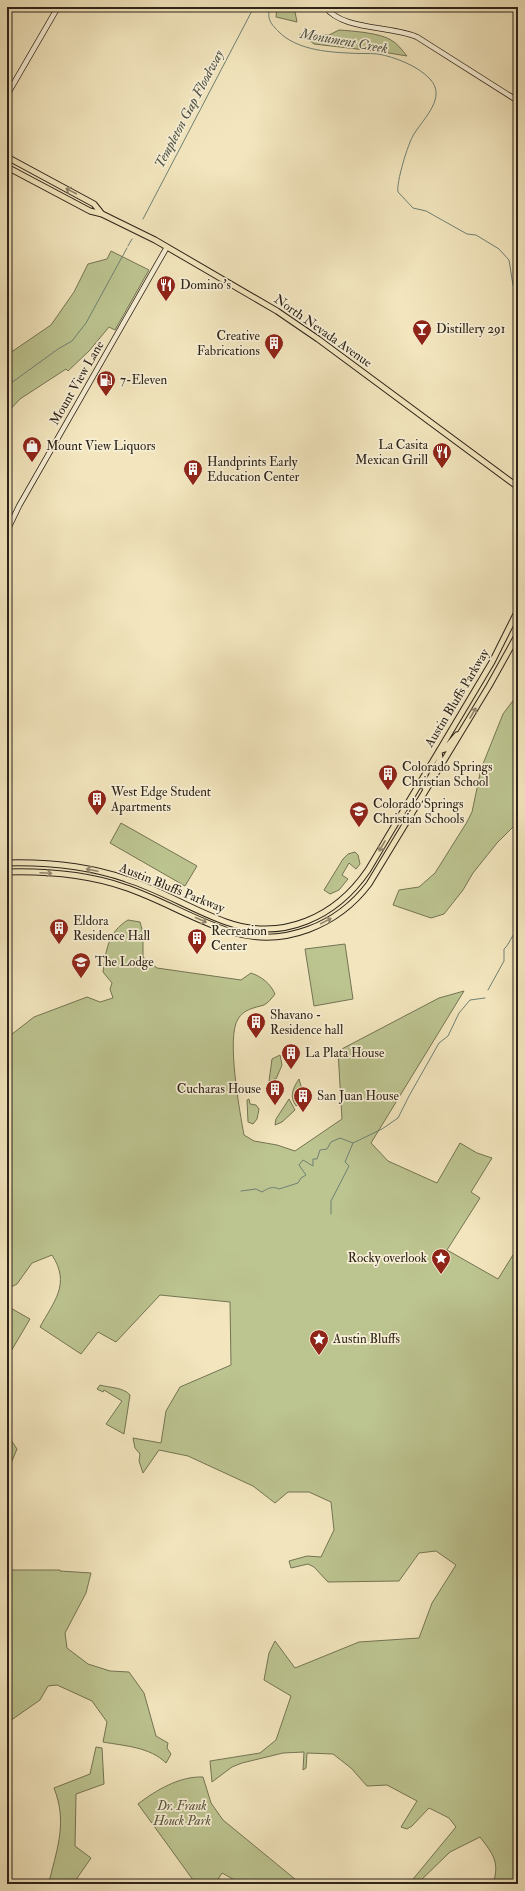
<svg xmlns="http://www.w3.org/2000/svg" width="525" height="1891" font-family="'IM FELL Double Pica',serif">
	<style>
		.green { fill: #bcc490; stroke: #747454 }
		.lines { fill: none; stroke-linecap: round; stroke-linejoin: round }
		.stream { stroke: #6f8175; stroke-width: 1 }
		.secondary-casing { stroke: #2d2318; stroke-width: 6 }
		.primary-casing { stroke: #2d2318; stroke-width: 7 }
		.secondary { stroke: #f7efd5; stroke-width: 4.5 }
		.primary { stroke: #f3e6be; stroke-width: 5 }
		.oneway { stroke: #90846b }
		.labels { text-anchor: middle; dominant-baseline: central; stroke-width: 3.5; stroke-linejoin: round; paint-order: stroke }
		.poi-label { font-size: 13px; fill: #2d2318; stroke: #f7efd5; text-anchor: start }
		.street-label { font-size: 13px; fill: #2d2318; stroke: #f7efd5 }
		.park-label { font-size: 13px; font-style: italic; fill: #58533c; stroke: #f7efd5 }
		.water-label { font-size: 14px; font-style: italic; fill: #4e5246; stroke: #f7efd5 }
	</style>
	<rect width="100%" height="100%" fill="#f3e6be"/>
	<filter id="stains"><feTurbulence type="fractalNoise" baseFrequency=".005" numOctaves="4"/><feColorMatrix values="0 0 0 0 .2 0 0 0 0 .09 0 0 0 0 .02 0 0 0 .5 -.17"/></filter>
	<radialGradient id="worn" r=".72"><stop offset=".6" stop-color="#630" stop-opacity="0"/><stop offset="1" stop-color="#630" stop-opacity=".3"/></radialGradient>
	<path class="green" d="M277 7H294L297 22 276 17Z
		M339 30C353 31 380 33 391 40 398 44 402 50 407 56L383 52 314 44 308 39 300 37V34L329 35Z
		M111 251 149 270 115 330 109 327 89 351 68 371 66 369 20 399 7 413V355L51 325 74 292 88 264 107 259Z
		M518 694V822L497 843 473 873 463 890 444 914 431 918 393 905 399 890 419 887 435 873 467 822 472 812 481 769 503 714Z
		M121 823 197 866 185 886 110 843Z
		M355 852 358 855 360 864 356 869 349 863 342 875 348 879 339 890 330 894 324 890 343 859 348 854Z
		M128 920 140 922 143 933V957L157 968 241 980 251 973C262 977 270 983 275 994 272 998 268 1003 264 1005 254 1008 244 1009 238 1019 226 1037 240 1113 244 1135L254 1141 277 1145 295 1151 342 1119 338 1051 439 998 464 991 371 1143 388 1161 437 1183 460 1143 477 1153 492 1158 471 1192 480 1198 447 1250 498 1279 518 1247V1884H493C500 1862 493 1854 480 1837L450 1852 417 1884H409L456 1827 449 1818 429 1808 412 1826 407 1829 401 1827 417 1801 387 1785 367 1786 351 1768 333 1754 307 1753 306 1768 303 1770 304 1752 283 1753 242 1763 232 1767 212 1782 210 1761 260 1753 276 1740 291 1696 264 1680 269 1653 275 1641 295 1668 359 1642 419 1638 432 1603 456 1565 436 1551 419 1553 399 1581 328 1582 314 1567 308 1564 291 1568 289 1561 307 1556 321 1557 334 1530 331 1502 309 1492H288L275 1503 253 1486 188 1456 159 1450 143 1473 139 1461 140 1454 135 1448 133 1438 161 1443 166 1411 180 1387 231 1365 230 1302 160 1295 116 1342 98 1332 81 1354 40 1327C54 1301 71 1284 52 1255L32 1263 17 1284 7 1289V1038L34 1017 87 997 100 1002 113 998 110 989 112 983 103 972C106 950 108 932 128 920Z
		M345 944 353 999 314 1006 305 949Z
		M280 1055 282 1065 276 1079H274L273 1082 269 1081 272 1059Z
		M299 1079 303 1093 300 1104 296 1106C289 1096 293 1088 299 1079Z
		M249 1099 250 1104 256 1105 259 1109 257 1119 253 1124 248 1122 247 1100Z
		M289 1099 295 1110 282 1122 275 1125 276 1119Z
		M7 1306 30 1319 7 1358Z
		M100 1385C110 1388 123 1387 130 1395L124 1434 106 1424 122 1401 104 1390 103 1392 97 1389Z
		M7 1434 17 1449 9 1468 7 1489Z
		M7 1570H60V1571L91 1573 86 1593 65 1633 67 1648 88 1664 110 1671 129 1672 144 1693 156 1736 168 1743 167 1748 171 1754 166 1763C150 1747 125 1746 103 1742L107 1722 92 1701 57 1685 48 1686 40 1700 7 1723Z
		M96 1747 102 1748 104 1784 76 1794 75 1846 91 1858 73 1884H46L50 1878C58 1846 67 1821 54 1788L90 1774Z
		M203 1777 211 1803 223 1820 301 1884H242L222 1873 215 1884H196L138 1804C156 1790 180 1776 203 1777Z"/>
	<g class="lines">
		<path class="stream" d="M271 7C265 18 272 25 279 32 296 49 325 52 348 53 358 54 368 53 378 54 395 57 418 66 430 79 447 97 424 118 414 134 408 143 396 183 398 192L413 208 426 211 467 234 476 235 499 249 509 260 513 285 518 293
			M143 219 254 7
			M128 246 132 239
			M7 386 58 349 72 341 86 323 127 248
			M488 990 504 961V949C510 944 511 935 518 930
			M241 1191 256 1189 262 1192C268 1188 273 1186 279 1189L298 1183 301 1178 306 1175 299 1165 303 1160 313 1166V1159H317L320 1150 327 1149 331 1142 340 1138 353 1143 382 1129 398 1118 409 1096 439 1043 448 1036 459 1013 470 1000 485 998
			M331 1214V1201L349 1166 345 1162 353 1143"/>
		<defs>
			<path id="secondary" d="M325 7C344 31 388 25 417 37L518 101
				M7 95 58 7
				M7 531 19 506 167 247"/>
			<path id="primary" d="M7 157 94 204 102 214
				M7 167 90 211 102 214 155 240 277 311 318 339 518 487
				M439 751 445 749 457 735
				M425 788 440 759 439 751
				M7 863C48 862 88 866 126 879 161 890 192 910 226 922 283 942 336 917 368 870L492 662 518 610
				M7 872C47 871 86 874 124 887 161 899 195 921 232 932 284 948 338 925 369 884L489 686 518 634"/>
		</defs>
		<use href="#secondary" class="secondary-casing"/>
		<use href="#primary" class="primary-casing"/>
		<use href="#secondary" class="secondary"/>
		<use href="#primary" class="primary"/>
	</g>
	<defs><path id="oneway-shaft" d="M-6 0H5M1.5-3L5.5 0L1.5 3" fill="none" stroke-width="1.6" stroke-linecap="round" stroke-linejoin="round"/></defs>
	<g class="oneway">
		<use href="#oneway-shaft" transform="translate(71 191) rotate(-152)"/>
		<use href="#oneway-shaft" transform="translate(473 713) rotate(-59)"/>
		<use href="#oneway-shaft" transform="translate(382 846) rotate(121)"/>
		<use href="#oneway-shaft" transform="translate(92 870) rotate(-168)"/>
		<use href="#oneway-shaft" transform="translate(46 873) rotate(3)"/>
		<use href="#oneway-shaft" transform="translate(201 920) rotate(24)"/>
		<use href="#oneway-shaft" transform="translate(326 921) rotate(-28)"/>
	</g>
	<defs>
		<symbol id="restaurant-pin" viewBox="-11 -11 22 30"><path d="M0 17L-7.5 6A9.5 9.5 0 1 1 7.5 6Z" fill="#8f2418" stroke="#f7efd5"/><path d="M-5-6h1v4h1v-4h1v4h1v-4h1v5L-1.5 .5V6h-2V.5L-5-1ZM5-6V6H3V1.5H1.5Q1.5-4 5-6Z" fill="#fff"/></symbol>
		<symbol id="bar-pin" viewBox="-11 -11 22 30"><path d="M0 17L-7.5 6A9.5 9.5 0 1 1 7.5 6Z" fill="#8f2418" stroke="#f7efd5"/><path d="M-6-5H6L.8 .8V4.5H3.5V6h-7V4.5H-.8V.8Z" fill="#fff"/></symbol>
		<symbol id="building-pin" viewBox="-11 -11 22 30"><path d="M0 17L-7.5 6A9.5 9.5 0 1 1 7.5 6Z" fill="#8f2418" stroke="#f7efd5"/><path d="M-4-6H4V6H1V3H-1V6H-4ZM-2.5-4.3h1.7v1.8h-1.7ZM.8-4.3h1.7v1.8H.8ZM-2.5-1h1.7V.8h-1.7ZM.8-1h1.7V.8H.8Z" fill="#fff"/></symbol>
		<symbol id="fuel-pin" viewBox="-11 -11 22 30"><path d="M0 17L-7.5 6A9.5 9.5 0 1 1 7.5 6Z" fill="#8f2418" stroke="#f7efd5"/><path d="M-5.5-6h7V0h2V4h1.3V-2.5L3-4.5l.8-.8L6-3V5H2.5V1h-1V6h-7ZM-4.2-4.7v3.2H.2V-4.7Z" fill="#fff"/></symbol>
		<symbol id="shop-pin" viewBox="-11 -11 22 30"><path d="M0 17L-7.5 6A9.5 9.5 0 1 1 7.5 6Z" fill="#8f2418" stroke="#f7efd5"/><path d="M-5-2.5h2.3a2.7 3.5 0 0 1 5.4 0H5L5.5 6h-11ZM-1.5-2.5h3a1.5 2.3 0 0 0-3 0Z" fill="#fff"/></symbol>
		<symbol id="school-pin" viewBox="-11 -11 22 30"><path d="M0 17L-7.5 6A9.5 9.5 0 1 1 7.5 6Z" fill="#8f2418" stroke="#f7efd5"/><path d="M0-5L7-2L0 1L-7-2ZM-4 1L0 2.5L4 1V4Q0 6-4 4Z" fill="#fff"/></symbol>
		<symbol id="university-pin" viewBox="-11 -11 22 30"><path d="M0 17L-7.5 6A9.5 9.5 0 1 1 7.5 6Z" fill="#8f2418" stroke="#f7efd5"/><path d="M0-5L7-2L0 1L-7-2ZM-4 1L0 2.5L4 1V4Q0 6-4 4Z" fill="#fff"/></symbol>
		<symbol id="sight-pin" viewBox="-11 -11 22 30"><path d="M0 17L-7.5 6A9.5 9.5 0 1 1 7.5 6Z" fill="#8f2418" stroke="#f7efd5"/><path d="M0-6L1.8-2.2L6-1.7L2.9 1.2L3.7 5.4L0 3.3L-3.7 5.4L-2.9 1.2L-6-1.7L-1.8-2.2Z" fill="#fff"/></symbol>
	</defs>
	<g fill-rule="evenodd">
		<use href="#restaurant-pin" x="155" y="274" width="22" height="30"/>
		<use href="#bar-pin" x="411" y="318" width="22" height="30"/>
		<use href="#building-pin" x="263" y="332" width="22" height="30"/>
		<use href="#fuel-pin" x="95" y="369" width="22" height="30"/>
		<use href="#shop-pin" x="21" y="435" width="22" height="30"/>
		<use href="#restaurant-pin" x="431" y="441" width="22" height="30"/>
		<use href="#building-pin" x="182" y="458" width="22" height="30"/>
		<use href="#building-pin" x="377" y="763" width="22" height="30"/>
		<use href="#building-pin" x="86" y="788" width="22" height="30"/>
		<use href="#school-pin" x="348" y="800" width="22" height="30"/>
		<use href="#building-pin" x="48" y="917" width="22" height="30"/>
		<use href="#building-pin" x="186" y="927" width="22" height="30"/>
		<use href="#university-pin" x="70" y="951" width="22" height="30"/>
		<use href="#building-pin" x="245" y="1011" width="22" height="30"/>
		<use href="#building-pin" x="280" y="1042" width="22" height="30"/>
		<use href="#building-pin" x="264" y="1078" width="22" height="30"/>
		<use href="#building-pin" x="292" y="1085" width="22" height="30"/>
		<use href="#sight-pin" x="430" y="1247" width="22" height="30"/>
		<use href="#sight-pin" x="308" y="1328" width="22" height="30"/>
	</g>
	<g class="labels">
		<g class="poi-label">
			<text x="180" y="285">Domino's</text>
			<text x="436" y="329">Distillery 291</text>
			<text x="260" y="336" text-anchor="end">Creative<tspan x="260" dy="15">Fabrications</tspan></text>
			<text x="120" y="380">7-Eleven</text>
			<text x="428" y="445" text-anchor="end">La Casita<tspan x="428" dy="15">Mexican Grill</tspan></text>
			<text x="46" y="446">Mount View Liquors</text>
			<text x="207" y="462">Handprints Early<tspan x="207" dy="15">Education Center</tspan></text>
			<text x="402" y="767">Colorado Springs<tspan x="402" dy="15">Christian School</tspan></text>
			<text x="111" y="792">West Edge Student<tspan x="111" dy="15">Apartments</tspan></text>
			<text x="373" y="804">Colorado Springs<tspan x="373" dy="15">Christian Schools</tspan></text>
			<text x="73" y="921">Eldora<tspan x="73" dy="15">Residence Hall</tspan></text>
			<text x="211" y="931">Recreation<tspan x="211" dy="15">Center</tspan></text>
			<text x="95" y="962">The Lodge</text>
			<text x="270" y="1015">Shavano -<tspan x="270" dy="15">Residence hall</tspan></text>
			<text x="305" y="1053">La Plata House</text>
			<text x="261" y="1089" text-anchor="end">Cucharas House</text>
			<text x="317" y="1096">San Juan House</text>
			<text x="427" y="1258" text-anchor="end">Rocky overlook</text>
			<text x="333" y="1339">Austin Bluffs</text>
		</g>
		<g class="street-label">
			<text transform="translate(323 331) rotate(35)">North Nevada Avenue</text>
			<text transform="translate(77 383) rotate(-60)">Mount View Lane</text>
			<text transform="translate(457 698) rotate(-59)">Austin Bluffs Parkway</text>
			<text transform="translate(172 888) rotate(22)">Austin Bluffs Parkway</text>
		</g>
		<g class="park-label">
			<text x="182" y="1806">Dr. Frank<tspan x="182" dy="15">Houck Park</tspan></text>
		</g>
		<g class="water-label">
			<text transform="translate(344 41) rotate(10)">Monument Creek</text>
			<text transform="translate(189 109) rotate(-62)">Templeton Gap Floodway</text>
		</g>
	</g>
	<rect width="525" height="1891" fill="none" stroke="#f3e6be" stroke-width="24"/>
	<rect x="8" y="8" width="509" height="1875" fill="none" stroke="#2d2318" stroke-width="2"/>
	<rect x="12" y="12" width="501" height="1867" fill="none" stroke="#2d2318"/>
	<rect width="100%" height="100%" filter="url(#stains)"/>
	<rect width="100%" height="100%" fill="url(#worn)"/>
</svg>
